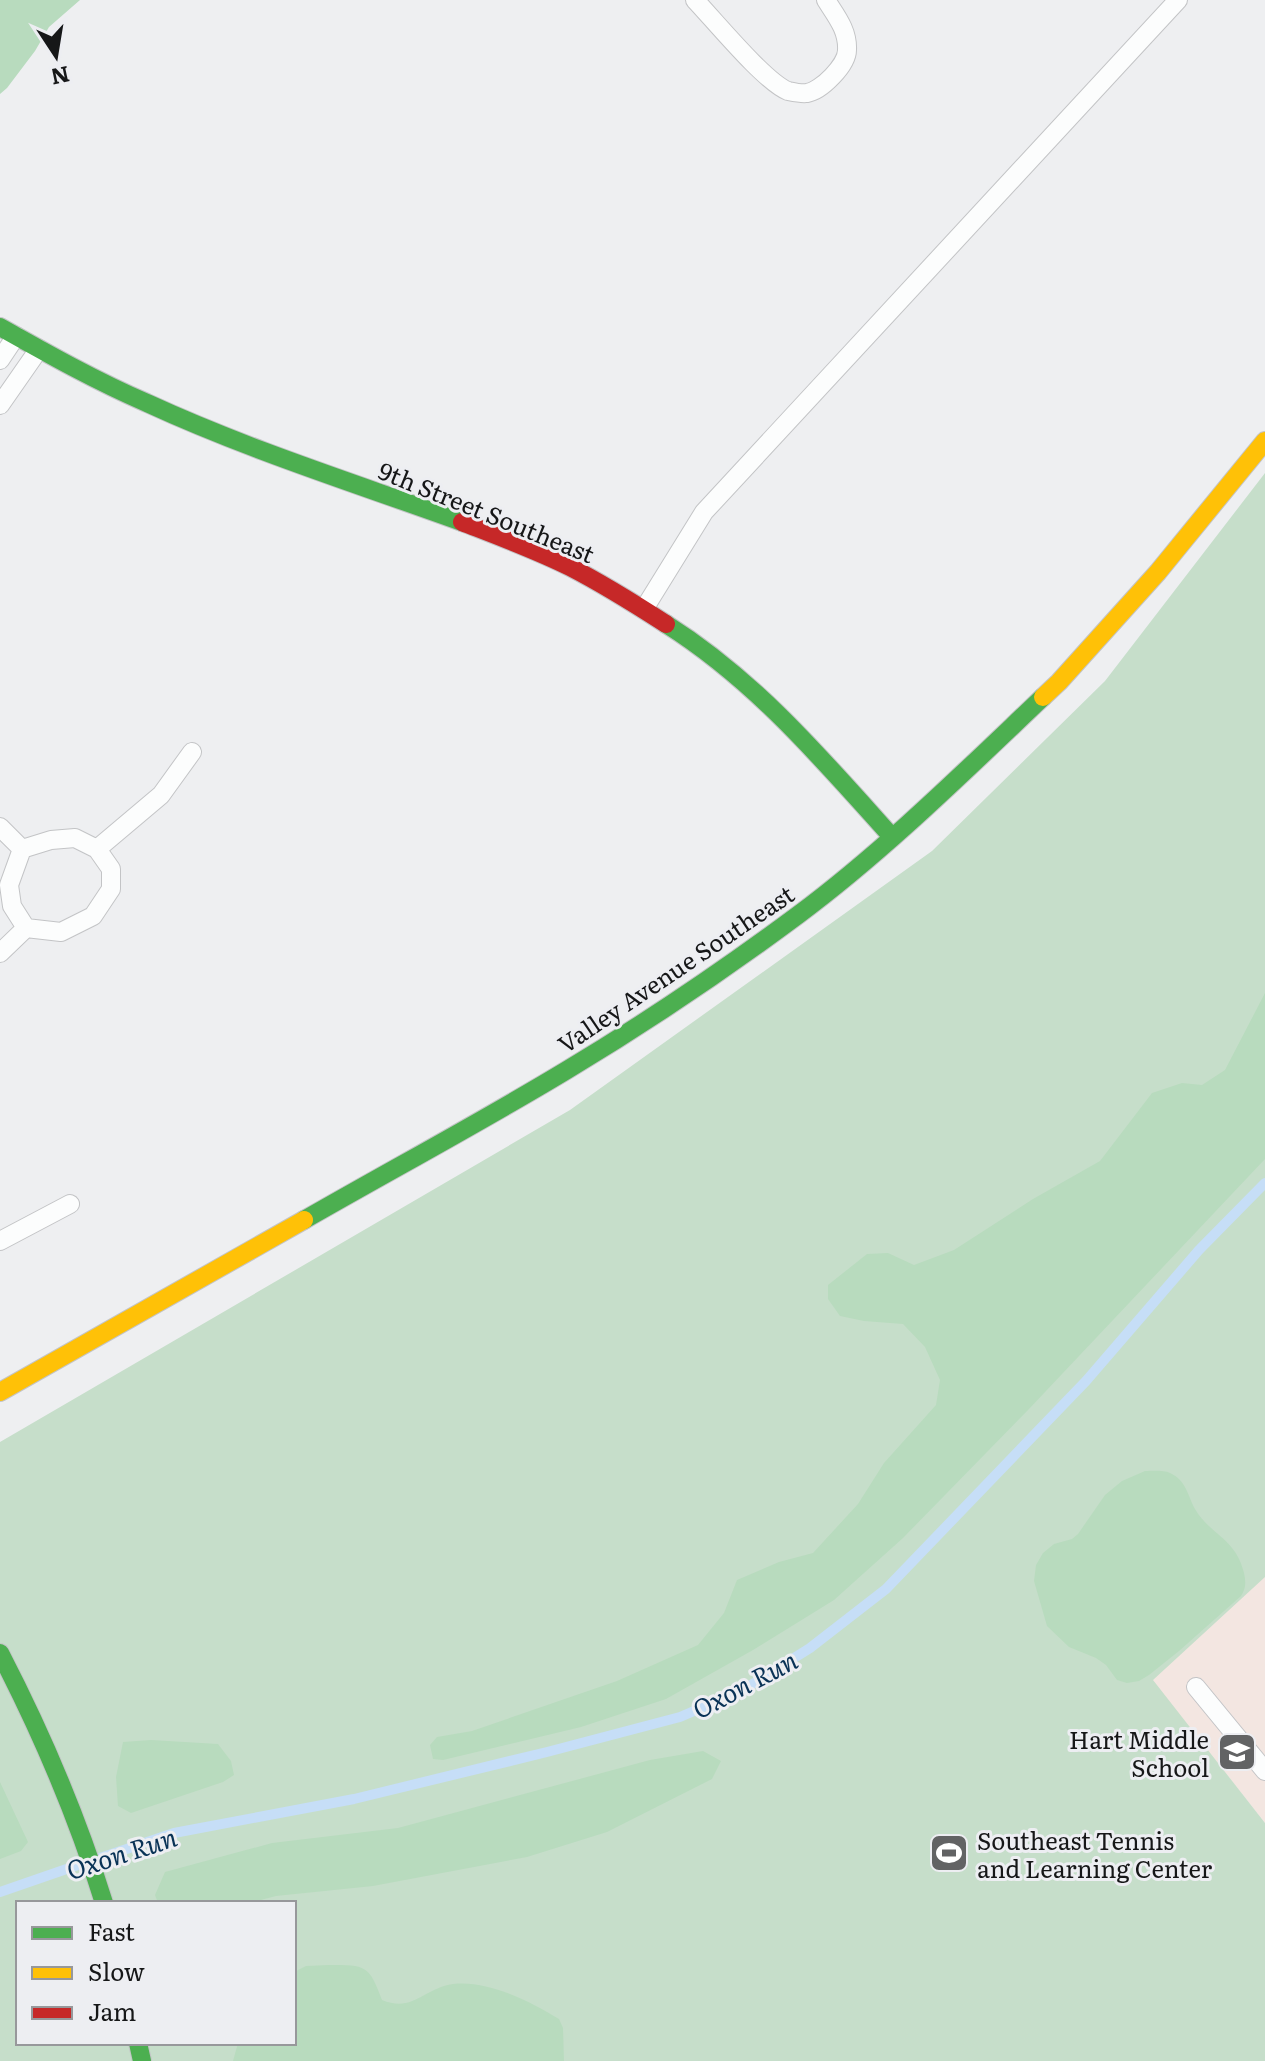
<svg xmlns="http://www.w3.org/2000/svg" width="1265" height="2061" font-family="Literata,serif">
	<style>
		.education { fill: #f3e6e1 }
		.green { fill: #c6deca; fill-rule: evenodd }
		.forest { fill: #b8dbbe }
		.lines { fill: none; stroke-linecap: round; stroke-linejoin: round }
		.stream { stroke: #c6def7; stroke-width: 10 }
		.lane-casing { stroke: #c3c4c6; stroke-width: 20 }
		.fast-casing { stroke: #c3c4c6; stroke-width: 20 }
		.slow-casing { stroke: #c3c4c6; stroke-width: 20 }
		.jam-casing { stroke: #c3c4c6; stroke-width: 20 }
		.lane { stroke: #fcfdfd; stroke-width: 18 }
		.fast { stroke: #4caf50; stroke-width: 18 }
		.slow { stroke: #ffc107; stroke-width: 18 }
		.jam { stroke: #c62828; stroke-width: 18 }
		.labels { text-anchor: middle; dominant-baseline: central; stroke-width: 6; stroke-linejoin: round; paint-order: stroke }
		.street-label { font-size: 24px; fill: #161718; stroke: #edeef2 }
		.poi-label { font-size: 24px; fill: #161718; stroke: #edeef2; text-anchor: end }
		.water-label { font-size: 26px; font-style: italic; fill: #093256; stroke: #edeef2 }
	</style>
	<rect width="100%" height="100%" fill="#eeeff1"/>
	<path class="education" d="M1265 1576V1823L1152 1680Z"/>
	<path class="green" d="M1265 473V1577L1153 1680 1265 1823V2061H0V1442L570 1110 932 851 1105 681ZM18 1903H294V2043H18Z"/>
	<path class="forest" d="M0 0H80L49 27 35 51 7 88 0 94Z
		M1265 993V1159L1029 1409 903 1538 834 1600 753 1650 666 1699 581 1727 443 1760 433 1759 430 1745 437 1737 472 1731 617 1681 698 1645 724 1613 737 1580 779 1562 813 1553 858 1504 884 1463 936 1405 940 1380 925 1347 903 1324 864 1321 840 1316 828 1299V1285L867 1254 888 1253 914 1265 954 1250 1033 1199 1100 1161 1152 1093 1182 1083 1202 1085 1225 1070Z
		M1145 1471C1152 1471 1164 1470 1170 1473 1186 1480 1188 1496 1195 1509 1210 1535 1236 1538 1244 1573 1246 1583 1246 1588 1241 1596L1179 1651 1149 1675 1139 1681 1127 1683 1117 1680 1106 1665 1096 1658 1069 1647 1047 1626 1034 1581 1036 1565 1043 1553 1054 1544 1072 1539 1078 1534 1105 1495 1122 1481Z
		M151 1740 218 1744 231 1761 234 1775 223 1782 131 1813 118 1806 116 1777 123 1742Z
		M703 1751 721 1761 712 1779 607 1832 527 1857 373 1886 276 1896 249 1903H158L155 1895 165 1872 272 1843 398 1828 650 1760Z
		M0 1782 28 1842 21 1851 0 1859Z
		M329 1965C366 1965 369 1965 382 2000 413 2013 424 1988 453 1984 488 1980 530 2001 559 2019L563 2028 564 2061H233L238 2043H294V1972L306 1966Z"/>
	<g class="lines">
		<path class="stream" d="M100 1858 174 1833 354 1799 547 1752 680 1717 743 1690 810 1648 886 1589 1086 1381 1199 1250 1265 1183
			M0 1892 81 1864"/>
		<defs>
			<path id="lane" d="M695 0C715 21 765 82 788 91 793 92 802 94 807 93 821 91 847 65 847 50 848 30 836 16 826 0
				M0 360 16 336
				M0 405 39 349
				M644 609 704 512 1178 0
				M0 827 22 849 9 885 12 906 26 928
				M22 849 51 840 75 838 97 849
				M0 953 26 928 61 932 93 916 111 889V869L97 849 161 795 192 752
				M0 1241 70 1204
				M1196 1687 1265 1771"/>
			<path id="fast" d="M0 327C48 354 96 381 147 403 249 450 357 484 462 522
				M666 624C755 680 822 759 892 837
				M304 1220C391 1170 481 1122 567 1070 647 1022 724 970 798 915 884 851 965 771 1043 697
				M0 1653C42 1734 77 1816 104 1903
				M138 2043 142 2061"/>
			<path id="slow" d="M1043 697 1059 682 1158 572 1265 441
				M0 1392 304 1220"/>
			<path id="jam" d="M462 522C498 536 536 550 570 567 603 584 635 604 666 624"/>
		</defs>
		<use href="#lane" class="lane-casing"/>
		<use href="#fast" class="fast-casing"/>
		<use href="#slow" class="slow-casing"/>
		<use href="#jam" class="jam-casing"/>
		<use href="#lane" class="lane"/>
		<use href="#fast" class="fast"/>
		<use href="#slow" class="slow"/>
		<use href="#jam" class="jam"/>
	</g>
	<defs>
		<symbol id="school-square" viewBox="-11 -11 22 22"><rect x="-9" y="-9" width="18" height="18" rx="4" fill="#626364" stroke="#edeef2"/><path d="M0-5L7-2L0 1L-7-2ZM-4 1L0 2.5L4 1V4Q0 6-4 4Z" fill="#fff"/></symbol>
		<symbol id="stadium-square" viewBox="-11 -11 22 22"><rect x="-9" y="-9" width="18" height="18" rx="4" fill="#626364" stroke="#edeef2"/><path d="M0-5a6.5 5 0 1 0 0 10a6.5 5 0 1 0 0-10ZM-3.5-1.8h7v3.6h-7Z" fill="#fff"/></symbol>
	</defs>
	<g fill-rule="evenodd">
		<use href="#school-square" x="1215" y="1730" width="44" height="44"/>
		<use href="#stadium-square" x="927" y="1831" width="44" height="44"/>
	</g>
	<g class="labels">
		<g class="street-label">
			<text transform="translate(487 511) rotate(22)">9th Street Southeast</text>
			<text transform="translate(675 968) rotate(-34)">Valley Avenue Southeast</text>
		</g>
		<g class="poi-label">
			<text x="1209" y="1738">Hart Middle<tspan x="1209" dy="28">School</tspan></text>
			<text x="977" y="1839" text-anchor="start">Southeast Tennis<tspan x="977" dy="28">and Learning Center</tspan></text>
		</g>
		<g class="water-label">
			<text transform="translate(744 1683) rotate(-28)">Oxon Run</text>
			<text transform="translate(121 1852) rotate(-18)">Oxon Run</text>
		</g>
	</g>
	<rect x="16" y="1901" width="280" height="144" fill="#edeef2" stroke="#97989b" stroke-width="2"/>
	<rect x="32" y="1927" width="40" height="12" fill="#4caf50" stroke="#97989b" stroke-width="2"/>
	<text x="88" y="1941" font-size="24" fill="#161718">Fast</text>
	<rect x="32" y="1967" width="40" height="12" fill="#ffc107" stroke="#97989b" stroke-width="2"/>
	<text x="88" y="1981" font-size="24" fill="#161718">Slow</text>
	<rect x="32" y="2007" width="40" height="12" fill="#c62828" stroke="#97989b" stroke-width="2"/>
	<text x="88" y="2021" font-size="24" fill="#161718">Jam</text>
	<g transform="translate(56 56) rotate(168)" stroke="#edeef2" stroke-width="6" paint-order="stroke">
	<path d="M0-6L14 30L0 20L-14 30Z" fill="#161718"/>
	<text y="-12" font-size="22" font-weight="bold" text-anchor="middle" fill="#161718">N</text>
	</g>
</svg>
